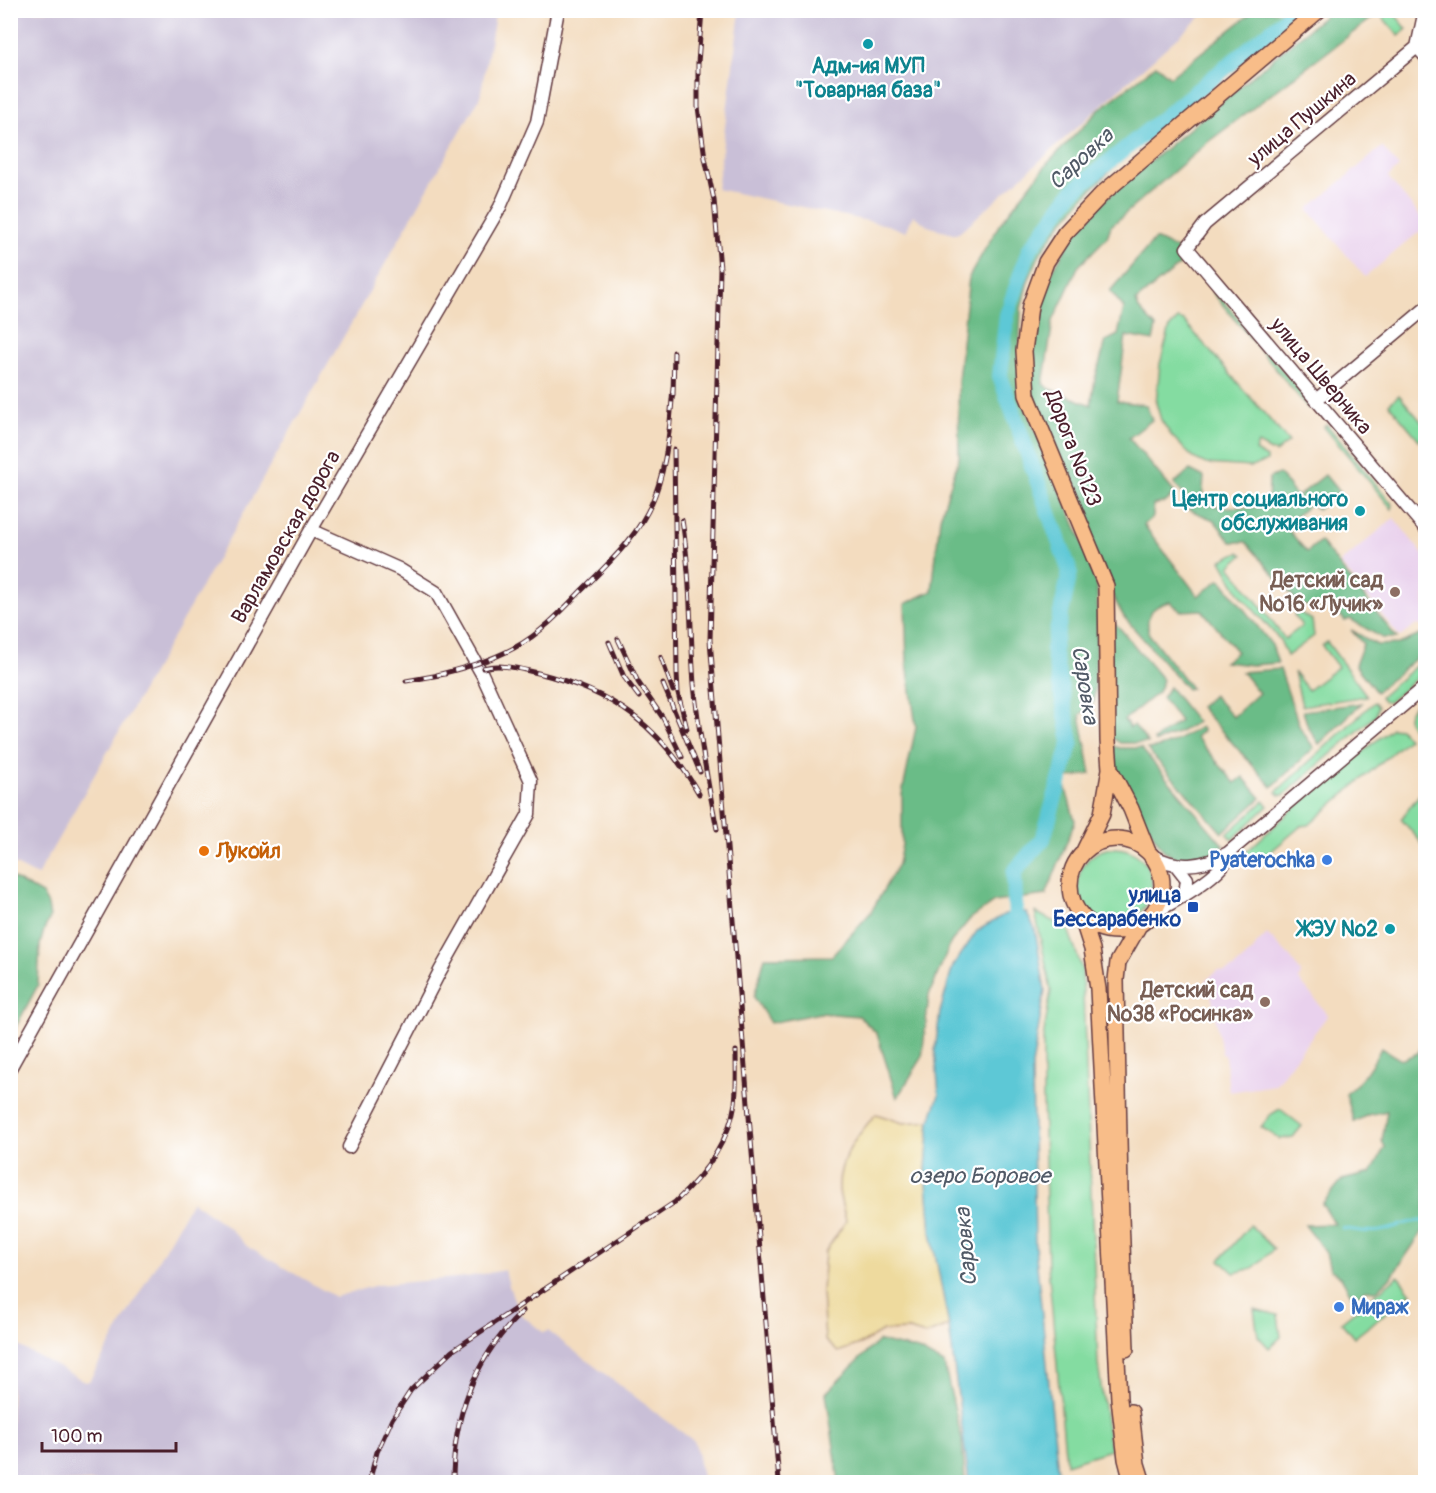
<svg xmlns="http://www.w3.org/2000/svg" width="1436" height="1493" font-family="Pangolin,sans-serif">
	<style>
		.built { fill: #e9d1ed }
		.industrial { fill: #c9bfd7 }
		.green { fill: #84dca1; stroke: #677e66; stroke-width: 1.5 }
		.forest { fill: #6bbc87; stroke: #5a6e59; stroke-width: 1.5 }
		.sand { fill: #eeda9e; stroke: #9c7c64; stroke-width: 1.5 }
		.water { fill: #5dc8d6; stroke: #547480; stroke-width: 1.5 }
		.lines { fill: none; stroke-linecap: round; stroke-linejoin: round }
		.stream { stroke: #5dc8d6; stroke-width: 3 }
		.river { stroke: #5dc8d6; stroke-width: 16 }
		.minor-casing { stroke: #633b41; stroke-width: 15 }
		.major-casing { stroke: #633b41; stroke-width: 18 }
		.minor { stroke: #fff; stroke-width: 12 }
		.major { stroke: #f8bd89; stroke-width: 15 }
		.rail-casing { stroke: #4a1f2b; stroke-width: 5 }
		.rail { stroke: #fff; stroke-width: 3; stroke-dasharray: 9; stroke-linecap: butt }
		.culture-dot { fill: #0f9aa8; stroke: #fff; stroke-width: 2 }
		.education-dot { fill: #8d6e63; stroke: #fff; stroke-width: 2 }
		.food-dot { fill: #e8710a; stroke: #fff; stroke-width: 2 }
		.shop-dot { fill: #3f7fe0; stroke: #fff; stroke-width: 2 }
		.transit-dot { fill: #1a4fb4; stroke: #fff; stroke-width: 2 }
		.labels { text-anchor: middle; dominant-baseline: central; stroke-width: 4.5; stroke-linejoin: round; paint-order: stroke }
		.culture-label { font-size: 21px; font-weight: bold; fill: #0d838f; stroke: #fff; text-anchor: end }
		.street-label { font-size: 21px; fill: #4a1f2b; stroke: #fff }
		.education-label { font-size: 21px; font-weight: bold; fill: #785e54; stroke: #fff; text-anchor: end }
		.food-label { font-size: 21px; font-weight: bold; fill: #c56008; stroke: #fff; text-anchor: start }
		.shop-label { font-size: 21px; font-weight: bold; fill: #366cbe; stroke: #fff; text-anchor: end }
		.transit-label { font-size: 21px; font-weight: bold; fill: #164399; stroke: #fff; text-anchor: end }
		.water-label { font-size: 22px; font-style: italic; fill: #515a67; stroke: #fff }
	</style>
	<rect width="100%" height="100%" fill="#fff"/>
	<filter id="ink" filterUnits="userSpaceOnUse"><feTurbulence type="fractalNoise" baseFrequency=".0167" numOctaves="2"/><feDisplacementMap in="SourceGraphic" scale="12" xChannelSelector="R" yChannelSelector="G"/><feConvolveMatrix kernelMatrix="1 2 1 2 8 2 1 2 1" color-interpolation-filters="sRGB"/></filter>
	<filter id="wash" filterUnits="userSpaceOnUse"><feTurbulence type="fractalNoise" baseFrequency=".008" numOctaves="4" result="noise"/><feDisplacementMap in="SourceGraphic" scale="24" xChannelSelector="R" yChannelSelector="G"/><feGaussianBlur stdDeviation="1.35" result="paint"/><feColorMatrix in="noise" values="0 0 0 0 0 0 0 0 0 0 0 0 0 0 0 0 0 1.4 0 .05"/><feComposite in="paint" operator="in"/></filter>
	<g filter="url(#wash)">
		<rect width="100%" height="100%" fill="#f3dcbf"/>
		<path class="built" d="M1382 147 1399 167 1388 177 1425 222V227L1365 277 1308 209Z
			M1394 518 1425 557V622L1421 626 1416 625 1400 637 1340 563Z
			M1267 934 1291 958 1301 973 1299 980 1328 1015 1275 1085 1229 1092 1225 1055 1222 1054 1210 989 1204 982 1218 970 1224 972 1234 968 1254 950 1255 946Z"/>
		<path class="industrial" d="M10 11H496L480 97 37 876 10 862Z
			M740 11V10L1207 11 959 233H949L928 226 913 215 906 232 887 225 717 189Z
			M192 1201 229 1228 248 1247 335 1297 377 1285 466 1277 505 1270 509 1286 519 1313 544 1333 548 1331 695 1442 703 1482H11V1342L86 1382 89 1381Z"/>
		<path class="green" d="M1377 11H1392L1407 29 1399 36Z
			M1214 290 1312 405 1308 408 1212 292Z
			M1178 319 1184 321 1289 442 1275 453 1258 444 1255 451 1267 458V461L1251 467 1206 464 1193 458 1171 435 1161 420 1156 403 1160 364 1170 327Z
			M1399 395 1425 426V447L1389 404Z
			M1327 425 1393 505 1392 509 1324 427Z
			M1239 552 1243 555 1230 566 1285 639 1302 626 1294 615 1297 611 1312 620 1314 636 1287 656 1280 640 1240 594 1221 560Z
			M1327 642 1367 696 1302 706 1294 672 1308 690 1338 667 1322 646Z
			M1425 658V671L1389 702 1383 701 1380 697Z
			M1425 696V722L1415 731C1400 715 1412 707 1425 696Z
			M1374 702 1378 707 1376 715 1284 795H1279L1276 792Z
			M1392 728 1400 729 1408 739 1309 825 1301 826 1254 866 1244 854 1296 806Z
			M1419 795 1425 802V847L1401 819Z
			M1264 801 1268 806 1232 840 1227 834Z
			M1078 885a37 37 0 1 1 74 0a37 37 0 1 1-74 0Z
			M1035 912 1068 929 1082 969 1098 1364 1110 1450 1066 1464 1048 1266 1043 1099V1039L1051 990Z
			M1280 1109 1302 1126 1293 1137 1280 1139 1261 1127 1270 1115Z
			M1250 1225 1274 1249 1253 1268 1234 1273 1220 1260Z
			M1398 1276 1411 1293 1354 1338 1341 1322Z
			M1254 1309 1278 1315 1281 1337 1269 1348 1258 1336Z"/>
		<path class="forest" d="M1254 11H1299L1246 61 1121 160 1084 197 1060 225 1041 252 1028 281 1021 309 1018 389 1080 536 1097 587 1098 617 1094 702 1080 715 1091 774 1063 779 1075 821 1046 895 994 902 970 919 951 942 929 995 922 1058 897 1098 877 1034 859 1016 820 1013 770 1023 754 997 765 957 832 956 871 912 898 864 902 845V794L916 727 907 663 905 604 932 591 940 518 959 458 958 381 969 277 999 225 1047 164 1099 110 1156 65 1170 77Z
			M1330 11H1370L1375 16 1208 142 1111 226 1107 237 1078 267 1053 321 1043 384 1050 389 1091 405 1095 379 1106 341 1118 335 1124 308 1110 291 1155 239 1183 252 1180 255 1182 263 1136 301 1139 309 1156 327 1153 341 1126 336 1117 401 1146 405 1152 420 1129 438 1175 493 1166 502 1153 505V517L1144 525 1198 596 1219 580 1222 581 1272 645 1278 663 1252 665 1224 662 1237 652 1202 610 1181 611 1170 602C1151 606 1145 615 1149 634L1191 688 1187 689 1124 617 1112 595 1032 395 1030 359 1037 307 1049 277 1073 236 1109 196Z
			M1190 470 1204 477 1202 503 1222 507H1268L1269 478 1279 474 1297 497 1325 475 1339 492 1317 510 1311 503 1285 526 1307 552 1320 541 1397 638H1382L1350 619 1345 621 1335 609 1300 605 1246 542H1231L1214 520 1185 508 1186 497 1174 484Z
			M1110 621 1119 627 1163 680 1158 692 1124 720 1130 728 1134 725 1148 743H1120L1110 736Z
			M1351 630 1377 645 1399 644 1425 633V651L1376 692 1355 665 1363 644Z
			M1280 669 1300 728 1314 748 1272 787 1200 707 1213 695 1233 717 1259 693 1242 672Z
			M1169 687 1197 722 1182 731 1156 742 1154 740 1180 721 1162 698Z
			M1362 703 1319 744 1308 727 1303 711Z
			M1200 727 1203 731 1196 737 1235 783 1243 777 1261 798 1222 833 1147 749C1167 748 1184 737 1200 727Z
			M1112 746 1120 748H1141L1224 846 1204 859H1178L1163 850 1127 793 1112 761Z
			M11 877 42 894 48 905 50 918 44 930 40 945 38 985 11 1036Z
			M1425 1040V1228L1392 1276 1376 1291 1365 1290 1353 1298 1341 1277 1330 1269 1326 1253 1305 1225 1335 1224 1322 1204 1342 1180 1371 1173 1385 1147 1382 1141 1387 1111 1368 1115 1354 1122 1346 1094C1362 1080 1372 1067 1381 1048L1401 1060 1418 1053Z
			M878 1341 918 1350 944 1364 962 1440 965 1482H839L826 1393Z"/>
		<path class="sand" d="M876 1114 903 1123 930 1121 926 1169 931 1232 949 1326 925 1335 909 1330 883 1331 863 1343 838 1352 825 1340 822 1292 825 1252 846 1221C844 1210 839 1198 839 1188 838 1159 858 1134 876 1114Z"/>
		<path class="water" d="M1026 912 1035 929 1045 990 1032 1066 1035 1246 1059 1482H969L949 1326 931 1232 926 1169 930 1121 939 1095 935 1051 940 1012 953 966 977 931 1005 914Z"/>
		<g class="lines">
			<path class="stream" d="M1342 1228C1355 1230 1366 1233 1380 1231 1397 1228 1407 1220 1426 1221"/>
			<path class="river" d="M1014 934 1016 925 1014 872 1043 839 1071 742 1053 649 1070 572 1000 376 1007 315 1029 250 1073 191 1283 21 1292 10"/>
		</g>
	</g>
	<g filter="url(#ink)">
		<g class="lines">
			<defs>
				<path id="minor" d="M1425 10 1417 47 1205 224 1187 248 1426 529
					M1417 47 1426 57
					M1316 400 1426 308
					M311 530 399 569 436 592 482 674 531 781 529 814 440 971 349 1147
					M1151 855C1177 870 1202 867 1228 853L1426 686
					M1176 865 1187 879 1185 895
					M1154 913C1171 903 1215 879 1225 862 1227 860 1227 856 1228 853
					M10 1068 311 530 500 207 537 122 558 10"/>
				<path id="major" d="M1110 769 1131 809 1148 852
					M1070 885a46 46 0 1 1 92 0a46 46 0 1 1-92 0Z
					M1084 851 1102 814 1110 769 1108 741 1106 586 1027 395 1024 351 1030 306 1046 262 1065 233 1102 194 1319 10
					M1082 918 1092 949 1098 989 1119 1399 1126 1459 1132 1482
					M1126 1349 1120 1190 1116 980 1118 962 1138 927
					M1131 1412 1137 1464 1142 1480"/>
			</defs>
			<use href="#minor" class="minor-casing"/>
			<use href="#major" class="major-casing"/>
			<use href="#minor" class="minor"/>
			<use href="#major" class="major"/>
			<defs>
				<path id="rail" d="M702 10 698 63V107L705 158 714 200 720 269 710 640 779 1482
					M673 395 674 352
					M674 449 677 673 678 693 687 729
					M682 520C691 575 690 629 694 684 699 733 707 781 717 829
					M618 639 638 682 663 718 682 757
					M609 642 624 677 639 697
					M661 657 673 691
					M483 668C501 663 520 669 538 673 614 692 660 726 699 794
					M437 675C463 668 490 661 514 648 539 635 561 612 580 592 609 563 641 534 655 495 668 460 670 424 673 387
					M406 681 445 674
					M663 684 700 772
					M369 1482 377 1452 392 1419 411 1390 452 1351 675 1202C704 1175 729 1143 735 1103 737 1086 736 1068 736 1051
					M453 1482C453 1415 474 1358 523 1311"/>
			</defs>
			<use href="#rail" class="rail-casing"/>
			<use href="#rail" class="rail"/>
		</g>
	</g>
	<g class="culture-dot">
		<circle cx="868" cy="44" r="6"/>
		<circle cx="1360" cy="511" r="6"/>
		<circle cx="1390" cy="929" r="6"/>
	</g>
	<g class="education-dot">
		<circle cx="1395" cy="592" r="6"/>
		<circle cx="1265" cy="1002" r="6"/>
	</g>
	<circle class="food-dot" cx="204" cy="851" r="6"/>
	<g class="shop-dot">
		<circle cx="1327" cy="860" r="6"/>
		<circle cx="1339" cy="1307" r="6"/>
	</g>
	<rect class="transit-dot" x="1187" y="901" width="12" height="12" rx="3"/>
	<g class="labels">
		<g class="culture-label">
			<text x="868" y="66" text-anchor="middle">Адм-ия МУП<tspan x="868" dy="24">"Товарная база"</tspan></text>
			<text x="1348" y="499">Центр социального<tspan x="1348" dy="24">обслуживания</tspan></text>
			<text x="1378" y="929">ЖЭУ №2</text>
		</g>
		<g class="street-label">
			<text transform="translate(1302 119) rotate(-40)">улица Пушкина</text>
			<text transform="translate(1321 376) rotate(50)">улица Шверника</text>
			<text transform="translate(1073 448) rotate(69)">Дорога №123</text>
			<text transform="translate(286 537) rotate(-60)">Варламовская дорога</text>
		</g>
		<g class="education-label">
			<text x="1383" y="580">Детский сад<tspan x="1383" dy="24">№16 «Лучик»</tspan></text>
			<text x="1253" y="990">Детский сад<tspan x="1253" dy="24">№38 «Росинка»</tspan></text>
		</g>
		<g class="food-label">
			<text x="216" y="851">Лукойл</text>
		</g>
		<g class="shop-label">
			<text x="1315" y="860">Pyaterochka</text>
			<text x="1351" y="1307" text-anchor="start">Мираж</text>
		</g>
		<g class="transit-label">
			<text x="1181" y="895">улица<tspan x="1181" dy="24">Бессарабенко</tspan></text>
		</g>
		<g class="water-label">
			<text transform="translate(1081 159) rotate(-43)">Саровка</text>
			<text transform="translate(1085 685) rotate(81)">Саровка</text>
			<text x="980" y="1176">озеро Боровое</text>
			<text transform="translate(966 1247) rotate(-95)">Саровка</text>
		</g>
	</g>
	<rect width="1436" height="1493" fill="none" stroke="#fff" stroke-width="36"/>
	<path d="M42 1442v9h134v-9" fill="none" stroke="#4a1f2b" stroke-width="3"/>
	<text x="51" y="1442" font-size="18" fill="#4a1f2b" stroke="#ffffff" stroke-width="4.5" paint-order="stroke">100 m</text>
</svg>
